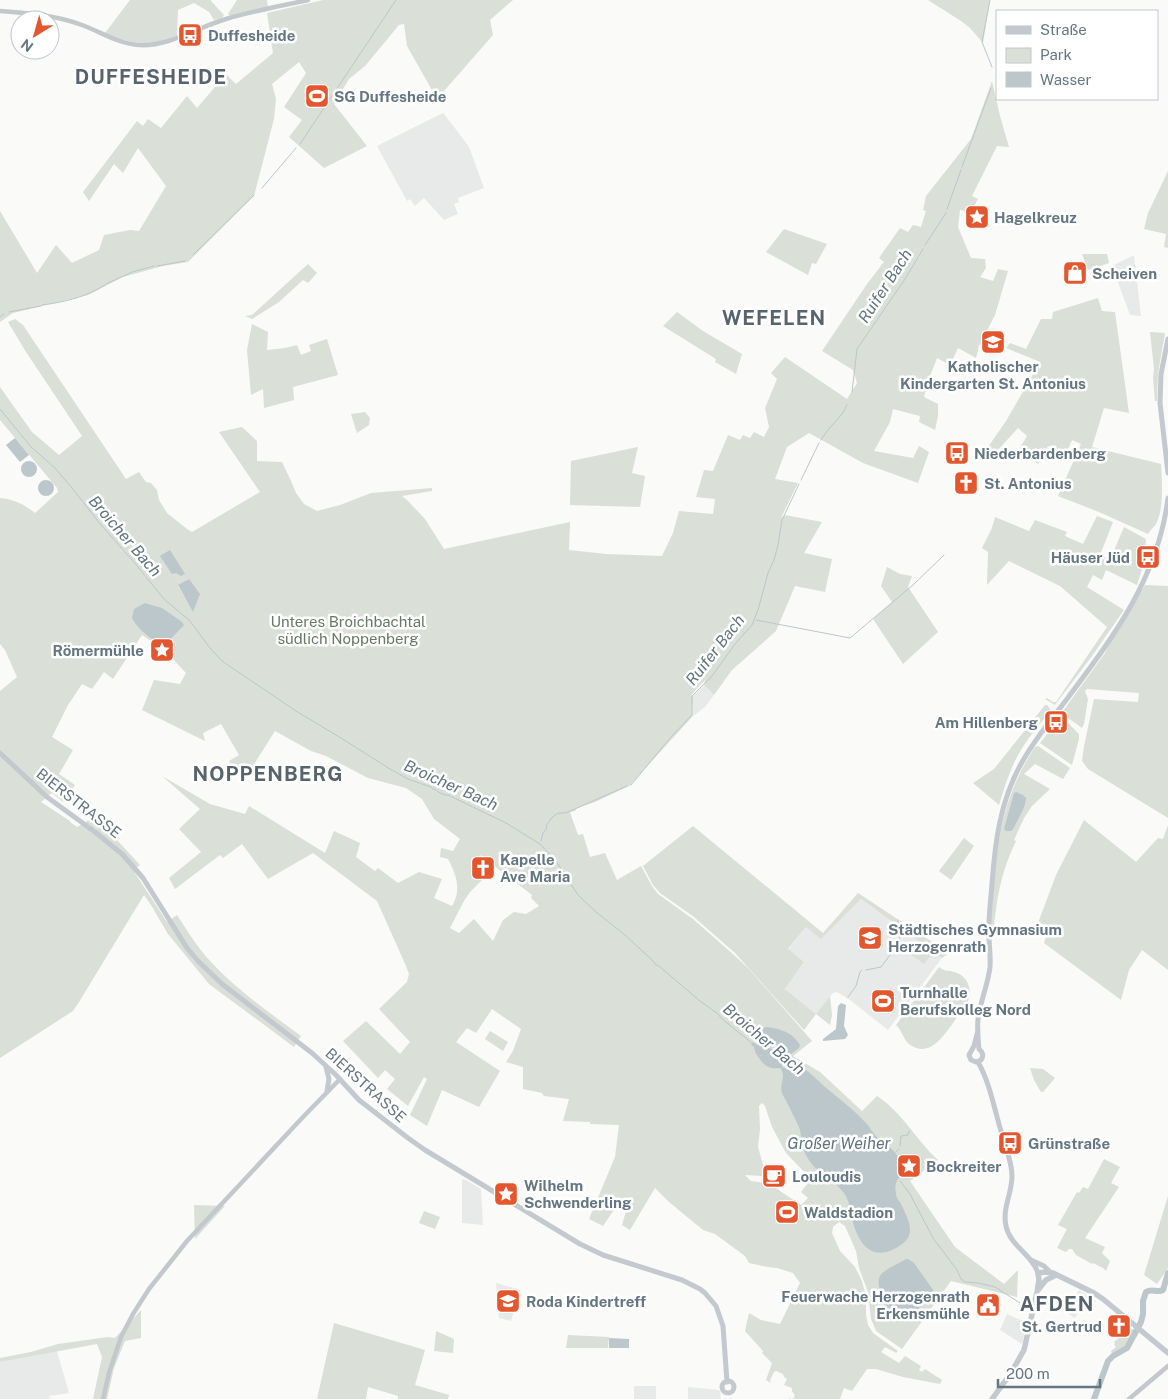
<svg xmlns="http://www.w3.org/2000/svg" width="1168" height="1399" font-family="'Public Sans',sans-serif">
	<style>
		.built { fill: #e8e9e9 }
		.green { fill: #dadfd7; fill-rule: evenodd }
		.water { fill: #bbc7cb }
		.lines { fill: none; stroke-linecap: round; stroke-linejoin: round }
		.stream { stroke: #bbc7cb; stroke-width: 1 }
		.river { stroke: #bbc7cb; stroke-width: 6 }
		.tertiary { stroke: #c3c8cc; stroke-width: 4.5 }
		.secondary { stroke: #c3c9ce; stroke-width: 5 }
		.primary { stroke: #c3c9ce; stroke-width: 5.5 }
		.labels { text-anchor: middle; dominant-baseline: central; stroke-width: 5; stroke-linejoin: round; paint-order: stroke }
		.poi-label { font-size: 15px; font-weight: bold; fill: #657683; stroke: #fff; text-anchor: start }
		.park-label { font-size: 15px; fill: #687a64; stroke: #fff }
		.street-label { font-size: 15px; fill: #657683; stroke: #fff }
		.water-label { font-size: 16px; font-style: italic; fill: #60757c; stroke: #fff }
		.district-label { font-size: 20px; font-weight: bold; letter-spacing: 1px; fill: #57646e; stroke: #fff }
	</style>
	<rect width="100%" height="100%" fill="#fafaf8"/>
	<path class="built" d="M443 113 458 132 469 147 484 188 458 198 459 202 454 204 458 214 444 220 424 198 415 206 410 199 407 201 377 146Z
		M1132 256H1134L1141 316 1130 315 1112 266Z
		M988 329 1006 339 997 354 980 345Z
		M704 685 714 695 705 707 692 717 693 696Z
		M861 899 942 958 888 1030 850 1000 837 992 833 993 830 996 816 1014 785 989 804 962 788 950 806 927 821 938Z
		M462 1179 466 1180 481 1189 483 1225 462 1223Z
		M496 1283 521 1290 511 1321 499 1318Z
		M1079 1290 1096 1301 1089 1310H1080L1075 1318 1061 1310 1067 1303 1069 1304Z
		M1007 1314 1027 1323 1022 1344 1000 1330Z
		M57 1351 69 1393 49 1396 50 1399H0V1362Z
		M634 1386H656V1399H634Z
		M688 1387 718 1390 720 1391 721 1399H688Z"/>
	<path class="green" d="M130 0H211V1L224 15 222 18 214 20 209 12 194 3 178 10 177 36C152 47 129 44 105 33Z
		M237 0H267L268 8 230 16 228 14Z
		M323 0H513L490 20 493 35 437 99 407 46 404 24 399 25 365 66 349 79 334 104 367 146 324 168 289 137 302 120 284 107 306 73 299 62 272 84 276 99 274 119 254 196 188 262 163 266 123 277 88 295 13 313 0 322V211L37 273 56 245 72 263 99 250 104 235 130 230 139 231 166 186 138 148 123 173 114 164 89 201 83 192 137 121 143 126 148 119 161 128 187 96 197 108 226 74 236 84 273 53 267 13Z
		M928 0H990L983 43 970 28 961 21Z
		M992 81 1000 116 1009 147 997 146 972 196 978 199 970 212 960 210 958 227 971 258 985 259 986 268 980 277 993 281 998 269 1008 271 995 315 979 346 976 358 958 348 950 365 937 358 927 384 924 397 938 404V416L935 430 919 422 920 416 893 409 890 422 874 451 913 458 919 446 929 452 918 483 863 463 809 433 787 447 775 479 798 483 781 518 785 515 822 522 804 553 832 559 825 592 795 586 776 631 732 670 714 695 704 685 705 680 691 695 693 696 692 717 631 784V785L595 802 577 808 575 811 570 812 578 835 583 834 590 857 605 853 617 880 641 866 652 886 658 894 693 919 734 955 749 969 812 1041 793 1056 820 1072 862 1111 877 1096C902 1112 916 1140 938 1160L910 1181 955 1247 1004 1284 1018 1270 1017 1297 951 1281 902 1349 876 1331 871 1319 868 1292 859 1268 856 1251 845 1226 839 1222 833 1227 832 1233 840 1251 855 1267 862 1281 866 1297V1315L868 1325 873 1333 898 1351 896 1353 885 1347 881 1352 899 1363 905 1356 921 1366 919 1370 922 1372 925 1369 942 1380 940 1384 903 1377 876 1369H867L852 1391 844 1388 840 1399H788L789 1398 792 1399 795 1396 792 1391V1388L784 1385 787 1379 784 1377 783 1374 776 1371 774 1372 770 1380 771 1383 766 1380 772 1363 762 1353 763 1351 745 1331 749 1313 761 1320 780 1324 800 1283 793 1273 777 1268 768 1267 749 1263 745 1256 715 1234 703 1230 669 1202 655 1188 630 1230 622 1225 628 1204 620 1201 603 1226 589 1219 615 1157 619 1125 590 1124V1122L563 1121 569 1099 544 1096 542 1093 523 1089V1067L506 1062 513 1051 521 1029 492 1009 476 1033 467 1028 456 1042 500 1071 479 1107 442 1090 427 1126 410 1115 427 1079 424 1077 408 1106 387 1089 395 1079 385 1070 378 1078 343 1041 366 1021 400 1054 410 1042 379 1009 407 982 409 974 406 966 377 901 313 853 268 879 242 844 223 858 220 855 175 889 169 878 201 852 179 829 200 809 162 776 210 804 245 814 249 806 325 853 334 831 360 843 356 857 375 871 378 868 398 883 419 872 442 879 434 898 452 906C462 890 456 874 448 859L440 857 441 848 453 851 460 839 434 819 422 799 406 788 368 778 326 756 311 751 275 731 246 777 232 770 229 761 239 755 221 724 203 733 205 741 142 710 154 680 180 684 186 673 170 656 169 653 142 635 113 679 104 672 92 689 82 684 68 705 52 737 73 750 59 774 75 785 63 802 52 793 41 802 70 821V822L77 827 89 820 117 840 140 865 133 870 167 922 177 915C188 932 198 948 211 962 238 991 270 1013 301 1036L294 1047 209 984 168 934 151 905 144 895 79 1002 73 1011 0 1058V691L17 677 5 650 0 644V498C14 499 25 505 35 513L58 492 57 488 0 420V387L32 432 59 455 82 436 26 352 8 322 15 319 23 325 126 479 139 472 146 482 151 483 157 490 159 500 167 513 187 529 192 532 260 492 219 432 242 427 257 441V461L282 462 291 481 296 493 304 504 317 511 340 505 371 493 432 488V491L402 496 407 500 425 519 444 549 570 522 569 550 606 554 662 556 673 533 679 511 713 514 715 499 696 497 704 470 713 471 728 435 740 440 743 435 750 438 754 432 764 437 769 427 765 408 777 379 771 373 785 357 847 399 857 383 853 370 822 351 867 284 884 262 879 258 900 228 908 232 913 225 921 227 926 211 923 210 926 196 971 139ZM189 579 193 611 178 586ZM480 855 532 895 531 898 539 906 526 914 514 912 503 920 493 941 474 919 459 933 450 928 464 901 470 892 483 879 478 861ZM762 1103 765 1106 772 1127 786 1153 811 1179 801 1192 808 1198 801 1205 777 1189 767 1183 751 1181 745 1175 763 1176 764 1168 758 1147 760 1129 759 1106Z
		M1168 171V248L1164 247 1166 234 1144 229 1148 213Z
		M784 229 827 244 816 264 812 263 808 275 766 252Z
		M1082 254H1107L1109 263 1088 270Z
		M308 264 317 273 308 283 303 280 279 302 252 319 245 316 252 315Z
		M1098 298 1102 311 1115 312 1129 413 1104 408 1092 447 1161 464C1162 480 1164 510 1156 524 1154 527 1150 530 1148 534L1099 512 1058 496 1081 444 1072 440 1066 454 1048 446 1038 464 1018 451 1027 436 1018 428 997 451 988 447 1006 421 1040 362 1006 348 1010 343 1026 349 1041 319H1052L1053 312Z
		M677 312 703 331 742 354 736 374 715 362 716 359 663 326Z
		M252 324 268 332 267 350 285 348 297 345 301 355 311 351 309 345 327 339 338 375 293 387 294 400 264 408 263 389 251 395 247 350Z
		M1150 332 1165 333 1158 373 1157 401H1155L1153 378 1154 369Z
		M365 412 370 418 369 425 357 433 351 414Z
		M638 447 632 473 645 476 640 507 570 505 571 461Z
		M1097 516 1113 522 1100 555 1110 560 1124 527 1146 539 1144 563 1137 585 1106 570 1102 580 1093 575 1087 587 1124 610 1092 656 1055 705 1045 699 1047 698 1053 702H1056L1107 627 1060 586 1009 561 987 585 988 552 982 548 992 528 995 517 1029 531 1035 520 1067 532 1065 536 1083 544Z
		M887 567 900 574 912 576 908 587 938 632 903 664 873 619 892 602 881 586Z
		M1145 585 1168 586V818L1088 769 1082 761 1084 746 1094 699 1138 702 1139 693 1087 689 1085 691 1088 699 1084 724 1082 728 1064 715 1063 711 1105 653 1111 640 1122 621Z
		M1045 705H1047L1051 710C1039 725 1026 740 1017 757 1009 772 1004 789 999 805L973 783 994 769Z
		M1060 718 1064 719 1079 734V739L1072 765 1040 743Z
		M1038 746 1070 768 1063 779 1035 764 1024 774 1050 789 1032 806 1024 818 1014 840 1016 841C1002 870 997 895 994 927H991C996 859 996 806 1035 747Z
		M1084 820 1136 862 1158 838 1163 839 1168 825V970L1142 950 1129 970 1121 1000 1044 943 1050 926 1038 923 1056 875Z
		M693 826 823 933 858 893 949 953 942 958 861 899 821 939 806 927 788 949 804 962 785 989 816 1014 830 996 832 1015 830 1025 816 1014 804 1030 735 953 694 917 660 893 653 885 643 866Z
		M964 838 974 846 951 880 939 871Z
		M913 942 931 955 924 964 906 951Z
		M939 967C945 972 948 970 954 972 969 976 973 991 967 1004 962 1011 956 1018 951 1026 941 1039 928 1058 909 1044 903 1039 902 1030 896 1025Z
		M490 1031 508 1042 503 1051 485 1039Z
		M1030 1068 1043 1069 1055 1078 1043 1092H1041L1034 1080Z
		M1104 1159 1120 1167 1111 1183 1119 1187 1085 1238 1105 1247 1102 1253 1110 1261 1106 1271 1103 1268 1093 1263 1092 1264 1076 1255 1072 1249H1069L1066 1252 1057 1248 1067 1229 1058 1225 1077 1192 1079 1193 1083 1187 1088 1189Z
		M1168 1196V1268L1157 1284 1144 1275Z
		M194 1205 225 1206 195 1239Z
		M424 1211 440 1217 435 1229 419 1223Z
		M141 1310V1338L125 1341 114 1368 107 1399H93L102 1357 97 1344 0 1362V1358L31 1352 58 1344 108 1337 115 1338Z
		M334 1323 425 1350 415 1385 449 1395 448 1399H398V1396L368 1387 366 1399H317Z
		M1131 1328 1138 1334 1128 1349 1109 1362 1106 1359 1112 1355 1111 1351 1116 1347 1114 1345 1115 1343 1114 1342Z
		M436 1331 454 1339 453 1353 434 1351Z
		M568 1335 609 1337 608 1348H566Z"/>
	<path class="water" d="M15 438 29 455 20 462 6 445Z
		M21 469a8 8 0 1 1 16 0a8 8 0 1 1-16 0Z
		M38 488a8 8 0 1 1 16 0a8 8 0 1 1-16 0Z
		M170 550 185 574 181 576 176 573 172 574 160 556Z
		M189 579 200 594 193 612 178 585Z
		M145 603 162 608 182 622 184 625 164 646C151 639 139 631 132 618L134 609Z
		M1016 792 1023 795 1026 798C1026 807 1017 821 1013 829L1011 831H1006L1004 829 1014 793Z
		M841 1003 846 1005 844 1026 848 1035 845 1039 823 1041V1039L836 1029 838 1006Z
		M767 1027C781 1029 792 1032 800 1045L799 1048 791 1054 787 1053 773 1042 758 1038 756 1035C759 1030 762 1028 767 1027Z
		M753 1042C764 1051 783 1044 782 1066L784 1068H800L793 1065V1064C806 1067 814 1077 824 1086 838 1098 853 1109 866 1123 871 1128 873 1134 878 1138 887 1146 897 1150 900 1163 901 1165 903 1171 902 1174 902 1178 900 1176 898 1179 895 1183 895 1190 896 1194 896 1197 899 1201 901 1204 911 1225 918 1238 892 1250 871 1259 860 1244 854 1226 850 1215 851 1203 844 1193 832 1177 814 1173 805 1153 801 1144 802 1135 799 1127 795 1119 791 1110 787 1103 786 1100 783 1096 782 1093 779 1084 787 1076 780 1068 770 1069 765 1067 759 1058 756 1054 755 1052 754 1047L751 1045Z
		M906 1259H908L914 1263 936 1294 903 1321 897 1322C889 1315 874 1286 880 1276 883 1270 900 1263 906 1259Z
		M609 1338 629 1339V1348H609Z"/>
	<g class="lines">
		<path class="stream" d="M990 0 982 42 992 67
			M300 144 396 0
			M962 167 991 88
			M262 188 296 148
			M947 209 961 170
			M925 245 946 213
			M193 255 254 195
			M157 266 185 261
			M106 284 132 272 154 266
			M42 305C65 302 86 297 105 285
			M9 312 41 306
			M0 317 4 314
			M852 392 857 349 905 279 923 249
			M0 409 31 447 55 468 72 488 101 525 133 561 164 599 190 621 210 648 222 661 296 711 341 738 390 769 408 779 431 787 440 793 445 795H448L506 823 540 844 556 861 578 895 596 912 625 935 653 961 655 964 660 967 700 1001 718 1014 721 1018 753 1044
			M821 440C828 427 842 418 847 405
			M801 480 819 443
			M756 620 850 638 913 585 944 555
			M631 785 670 738 692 715V696L712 676 735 644 752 625 758 610 768 573 774 560 778 545 782 520 799 484
			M541 841 543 833 547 828 546 826C549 822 554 813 560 813 563 813 566 813 568 812L627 786
			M866 970 881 967 900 942 898 920
			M848 997 856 986 860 972 862 970
			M900 1146 901 1136 908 1135 909 1131
			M896 1152 899 1149
			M900 1181 910 1194 933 1238 957 1270 961 1279 965 1282 978 1283 995 1287 1020 1303
			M1096 1387 1097 1390"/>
		<path class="river" d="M1094 1399 1108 1361 1113 1356 1127 1348 1141 1322 1143 1314V1301L1146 1292C1152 1288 1157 1293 1163 1290L1168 1273"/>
		<path class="tertiary" d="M0 11C28 13 55 15 82 25 101 32 119 44 139 45 169 47 198 27 226 19 253 11 281 6 308 0
			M103 1399 109 1373 121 1337 133 1314 149 1289 187 1241 303 1117 340 1079
			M1129 1399 1168 1366"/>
		<path class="secondary" d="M1168 339 1161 374 1160 403 1168 473
			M0 753 47 797 95 832 122 854 143 878 187 948 198 961 222 984 312 1053 336 1075 359 1100 408 1138 425 1150 580 1244 603 1255 682 1280 700 1289 705 1293 716 1306 723 1326 727 1382
			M978 1030 974 1046 969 1055 971 1060 976 1062 981 1060C984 1056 983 1052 979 1049 978 1039 977 1029 978 1019 980 1002 988 985 990 967 991 953 988 940 989 926 989 912 991 898 992 884 995 843 1000 801 1021 764 1034 740 1051 720 1067 699 1114 636 1158 578 1168 498
			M978 1062C990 1083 994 1108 1001 1131 1005 1146 1012 1161 1012 1176 1012 1194 1002 1208 1006 1226 1010 1246 1032 1254 1038 1273
			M326 1067 329 1079 327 1091
			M1031 1260 1044 1266 1051 1273
			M722 1387a6 6 0 1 1 12 0a6 6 0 1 1-12 0Z"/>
		<path class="primary" d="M1038 1290 1046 1280 1056 1275
			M992 1399 1011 1373 1024 1350 1037 1292 1039 1280 1038 1273 1046 1272 1053 1273 1094 1293 1103 1299 1168 1353"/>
	</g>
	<defs>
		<symbol id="bus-square" viewBox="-11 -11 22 22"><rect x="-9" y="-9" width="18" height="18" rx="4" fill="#e4572e" stroke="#fff"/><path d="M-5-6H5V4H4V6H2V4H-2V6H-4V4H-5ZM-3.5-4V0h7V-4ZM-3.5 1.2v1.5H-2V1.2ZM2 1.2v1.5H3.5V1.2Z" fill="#fff"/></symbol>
		<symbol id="stadium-square" viewBox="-11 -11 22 22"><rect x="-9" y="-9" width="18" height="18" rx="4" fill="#e4572e" stroke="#fff"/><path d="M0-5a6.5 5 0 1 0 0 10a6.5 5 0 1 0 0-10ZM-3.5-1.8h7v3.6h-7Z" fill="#fff"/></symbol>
		<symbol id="sight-square" viewBox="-11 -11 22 22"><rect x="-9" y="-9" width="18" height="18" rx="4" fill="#e4572e" stroke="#fff"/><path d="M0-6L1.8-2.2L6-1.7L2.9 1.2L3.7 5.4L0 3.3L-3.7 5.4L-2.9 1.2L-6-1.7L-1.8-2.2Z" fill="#fff"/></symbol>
		<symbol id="shop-square" viewBox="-11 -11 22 22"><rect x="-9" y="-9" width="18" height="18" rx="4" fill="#e4572e" stroke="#fff"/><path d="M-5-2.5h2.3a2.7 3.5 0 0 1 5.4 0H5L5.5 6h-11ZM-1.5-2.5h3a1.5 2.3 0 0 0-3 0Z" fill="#fff"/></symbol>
		<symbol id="school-square" viewBox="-11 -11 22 22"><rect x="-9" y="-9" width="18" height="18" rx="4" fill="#e4572e" stroke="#fff"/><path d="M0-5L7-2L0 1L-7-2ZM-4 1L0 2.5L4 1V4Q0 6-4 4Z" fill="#fff"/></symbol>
		<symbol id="church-square" viewBox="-11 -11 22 22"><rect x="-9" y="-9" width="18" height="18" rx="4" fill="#e4572e" stroke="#fff"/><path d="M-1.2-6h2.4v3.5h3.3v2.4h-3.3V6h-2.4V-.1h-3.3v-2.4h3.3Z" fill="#fff"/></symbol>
		<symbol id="cafe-square" viewBox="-11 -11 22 22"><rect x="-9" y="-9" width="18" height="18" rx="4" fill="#e4572e" stroke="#fff"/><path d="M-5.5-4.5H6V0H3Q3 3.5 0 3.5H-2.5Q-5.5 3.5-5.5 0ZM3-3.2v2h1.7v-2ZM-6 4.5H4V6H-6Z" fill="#fff"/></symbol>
		<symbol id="civic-square" viewBox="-11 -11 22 22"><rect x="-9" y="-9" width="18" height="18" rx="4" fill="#e4572e" stroke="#fff"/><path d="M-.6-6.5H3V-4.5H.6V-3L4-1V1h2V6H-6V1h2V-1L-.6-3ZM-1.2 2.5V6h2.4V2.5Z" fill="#fff"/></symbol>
	</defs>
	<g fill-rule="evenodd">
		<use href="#bus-square" x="176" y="21" width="28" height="28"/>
		<use href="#stadium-square" x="303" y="82" width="28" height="28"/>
		<use href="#sight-square" x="963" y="203" width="28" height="28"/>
		<use href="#shop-square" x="1061" y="259" width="28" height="28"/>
		<use href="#school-square" x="979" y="328" width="28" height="28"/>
		<use href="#bus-square" x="943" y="439" width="28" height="28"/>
		<use href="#church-square" x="952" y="469" width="28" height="28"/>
		<use href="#bus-square" x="1134" y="543" width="28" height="28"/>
		<use href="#sight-square" x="148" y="636" width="28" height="28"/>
		<use href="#bus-square" x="1042" y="708" width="28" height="28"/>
		<use href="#church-square" x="469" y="854" width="28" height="28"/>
		<use href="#school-square" x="856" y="924" width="28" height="28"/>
		<use href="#stadium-square" x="869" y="987" width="28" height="28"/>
		<use href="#bus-square" x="996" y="1129" width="28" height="28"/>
		<use href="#sight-square" x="895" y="1152" width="28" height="28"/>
		<use href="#cafe-square" x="760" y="1162" width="28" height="28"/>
		<use href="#sight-square" x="492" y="1180" width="28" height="28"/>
		<use href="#stadium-square" x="773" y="1198" width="28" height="28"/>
		<use href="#school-square" x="494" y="1287" width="28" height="28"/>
		<use href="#civic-square" x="974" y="1291" width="28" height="28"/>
		<use href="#church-square" x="1105" y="1312" width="28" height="28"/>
	</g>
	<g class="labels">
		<g class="poi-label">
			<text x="208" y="35">Duffesheide</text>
			<text x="334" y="96">SG Duffesheide</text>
			<text x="994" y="217">Hagelkreuz</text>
			<text x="1092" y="273">Scheiven</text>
			<text x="993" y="366" text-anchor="middle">Katholischer<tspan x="993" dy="17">Kindergarten St. Antonius</tspan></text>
			<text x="974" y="453">Niederbardenberg</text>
			<text x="984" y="483">St. Antonius</text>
			<text x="1130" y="557" text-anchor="end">Häuser Jüd</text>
			<text x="144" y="650" text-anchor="end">Römermühle</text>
			<text x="1038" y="722" text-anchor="end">Am Hillenberg</text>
			<text x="500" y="859">Kapelle<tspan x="500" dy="17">Ave Maria</tspan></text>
			<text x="888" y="929">Städtisches Gymnasium<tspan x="888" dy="17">Herzogenrath</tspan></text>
			<text x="900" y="992">Turnhalle<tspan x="900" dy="17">Berufskolleg Nord</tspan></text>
			<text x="1028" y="1143">Grünstraße</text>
			<text x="926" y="1166">Bockreiter</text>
			<text x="792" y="1176">Louloudis</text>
			<text x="524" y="1185">Wilhelm<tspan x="524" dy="17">Schwenderling</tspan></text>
			<text x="804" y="1212">Waldstadion</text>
			<text x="970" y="1296" text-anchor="end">Feuerwache Herzogenrath<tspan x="970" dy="17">Erkensmühle</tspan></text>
			<text x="526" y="1301">Roda Kindertreff</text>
			<text x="1102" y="1326" text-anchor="end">St. Gertrud</text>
		</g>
		<g class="park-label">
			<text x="348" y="621">Unteres Broichbachtal<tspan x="348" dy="17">südlich Noppenberg</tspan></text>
		</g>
		<g class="street-label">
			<text transform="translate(79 803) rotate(38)">BIERSTRASSE</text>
			<text transform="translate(366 1085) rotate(42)">BIERSTRASSE</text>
		</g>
		<g class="water-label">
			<text transform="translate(885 286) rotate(-57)">Ruifer Bach</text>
			<text transform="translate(125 536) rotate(49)">Broicher Bach</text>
			<text transform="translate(715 650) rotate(-52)">Ruifer Bach</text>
			<text transform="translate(451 785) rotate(24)">Broicher Bach</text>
			<text transform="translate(764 1039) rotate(40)">Broicher Bach</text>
			<text x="839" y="1143">Großer Weiher</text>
		</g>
		<g class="district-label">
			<text x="151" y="77">DUFFESHEIDE</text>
			<text x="774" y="318">WEFELEN</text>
			<text x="268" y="774">NOPPENBERG</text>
			<text x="1057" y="1304">AFDEN</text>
		</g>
	</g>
	<rect x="996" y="10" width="162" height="90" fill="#ffffff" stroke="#c1c8cd"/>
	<rect x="1006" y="26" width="25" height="8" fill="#c3c9ce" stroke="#c1c8cd"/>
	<text x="1040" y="35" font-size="15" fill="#657683">Straße</text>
	<rect x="1006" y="48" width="25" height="15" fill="#dadfd7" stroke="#c1c8cd"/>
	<text x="1040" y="60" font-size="15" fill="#657683">Park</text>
	<rect x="1006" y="72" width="25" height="15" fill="#bbc7cb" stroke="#c1c8cd"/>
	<text x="1040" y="85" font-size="15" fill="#657683">Wasser</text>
	<g transform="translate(35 35) rotate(217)"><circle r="24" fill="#ffffff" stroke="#c1c8cd"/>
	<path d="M0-4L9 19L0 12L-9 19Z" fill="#e4572e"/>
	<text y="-8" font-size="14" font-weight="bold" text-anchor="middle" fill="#657683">N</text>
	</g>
	<path d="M998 1379v8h102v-8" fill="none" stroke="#657683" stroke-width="2.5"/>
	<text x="1006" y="1379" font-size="15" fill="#657683" stroke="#ffffff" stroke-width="4" paint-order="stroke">200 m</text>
</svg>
